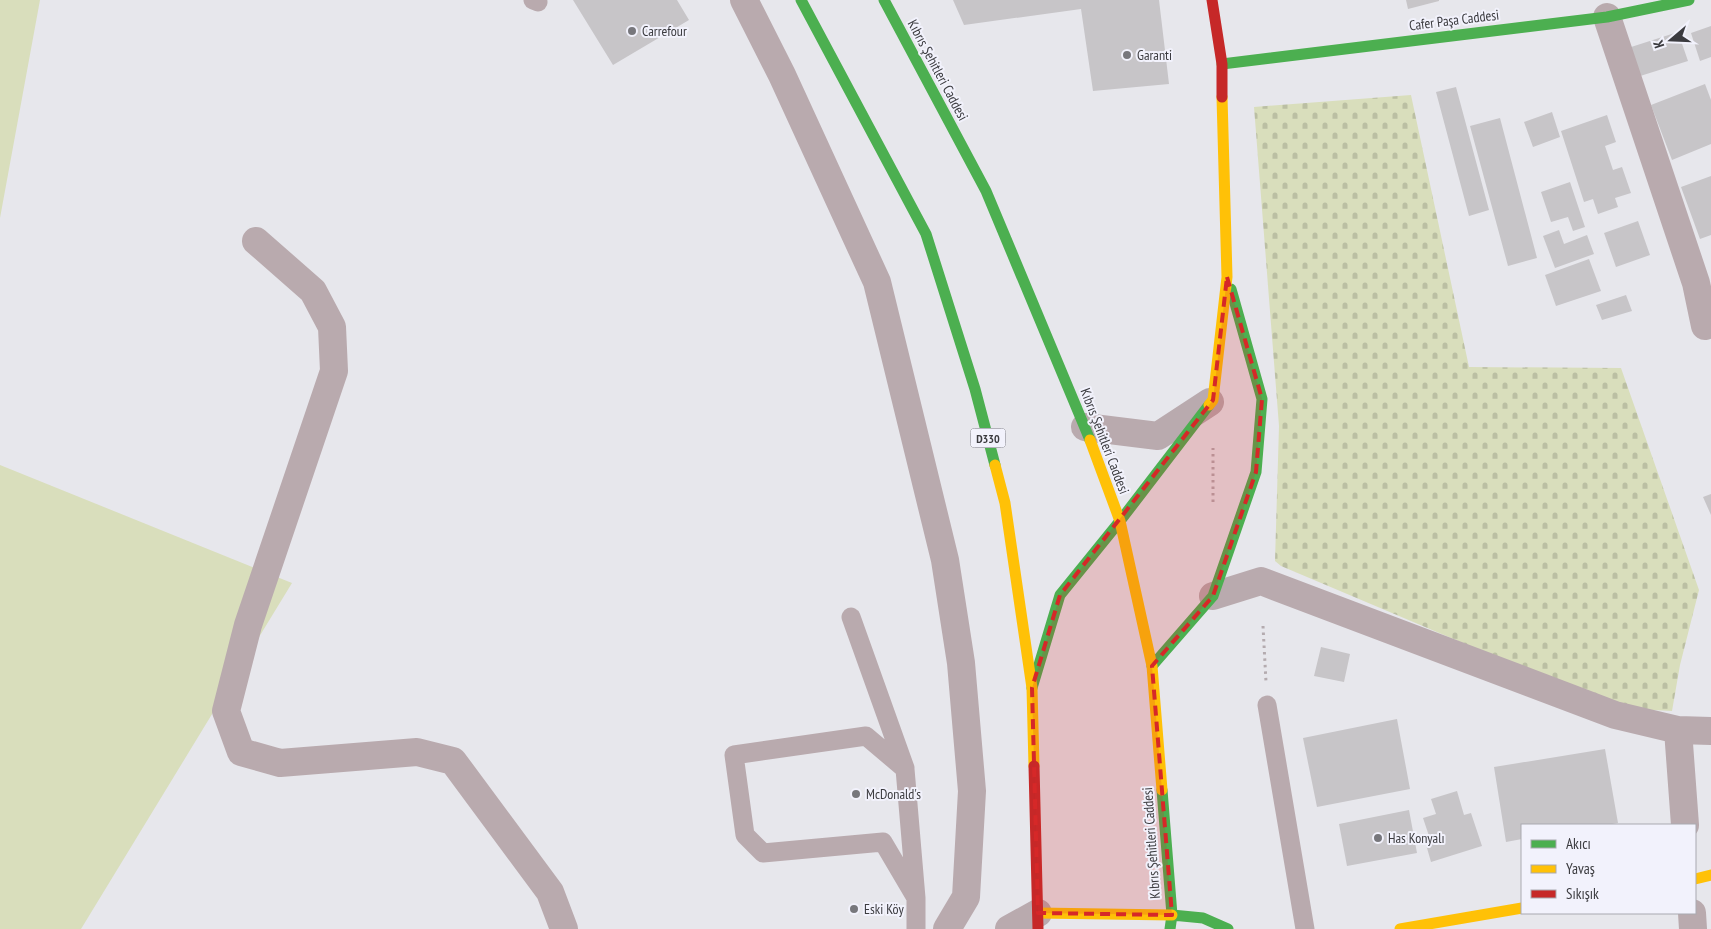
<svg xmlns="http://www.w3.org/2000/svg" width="1711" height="929" font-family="'PT Sans Narrow',sans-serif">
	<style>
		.grass { fill: #d9debc }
		.cemetery { fill: url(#cemetery-stones) }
		.building { fill: #c7c5c8 }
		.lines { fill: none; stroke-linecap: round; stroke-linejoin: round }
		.path { stroke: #b4abaf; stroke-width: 3; stroke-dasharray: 2.5 4; stroke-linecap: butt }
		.lane { stroke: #b9aaae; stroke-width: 19 }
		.street { stroke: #b9aaae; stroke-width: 28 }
		.fast { stroke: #4caf50; stroke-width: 11 }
		.slow { stroke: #ffc107; stroke-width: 11 }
		.jam { stroke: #c62828; stroke-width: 11 }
		.marked { fill: #d62828; fill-opacity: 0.2; stroke: #d62828; stroke-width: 4; stroke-dasharray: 10 6; stroke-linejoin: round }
		.poi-dot { fill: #77777c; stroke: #f2f2fc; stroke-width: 2 }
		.labels { text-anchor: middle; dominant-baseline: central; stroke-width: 4; stroke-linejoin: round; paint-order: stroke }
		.shield { fill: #f2f2fc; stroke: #727278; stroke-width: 1 }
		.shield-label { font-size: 12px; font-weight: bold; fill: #3b3b3f }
		.street-label { font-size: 14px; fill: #3b3b3f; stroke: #f2f2fc }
		.poi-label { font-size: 14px; fill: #3b3b3f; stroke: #f2f2fc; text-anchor: start }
	</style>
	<defs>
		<pattern id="cemetery-stones" width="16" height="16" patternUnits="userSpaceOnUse" patternTransform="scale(1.25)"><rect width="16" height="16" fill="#d9debc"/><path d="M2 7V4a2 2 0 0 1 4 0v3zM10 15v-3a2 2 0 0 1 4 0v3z" fill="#bbbfa3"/></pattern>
	</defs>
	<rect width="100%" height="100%" fill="#e7e7ec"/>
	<path class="grass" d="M0 0H40L0 218Z
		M0 465 292 583 81 929H0Z"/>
	<path class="cemetery" d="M1411 95 1469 367 1621 368 1699 590 1680 665 1672 711 1616 708 1281 566 1275 561 1279 426 1254 107Z"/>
	<path class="building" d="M573 0H677L689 20 613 65Z
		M953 0H1159L1169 84 1093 91 1081 9 964 25Z
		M1406 0H1439V1L1408 9Z
		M1711 26V57L1700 61 1691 33Z
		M1678 32 1688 61 1637 77 1628 48Z
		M1705 84 1711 100V144L1672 160 1651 105Z
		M1456 87 1489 210 1469 216 1436 92Z
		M1552 112 1560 137 1533 147 1524 122Z
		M1607 115 1616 142 1605 146 1613 170 1622 167 1631 193 1615 198 1618 207 1598 214 1593 199 1584 202 1561 131Z
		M1500 118 1537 258 1508 266 1470 126Z
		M1711 176V235L1700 239 1681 187Z
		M1570 182 1585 227 1573 231 1568 217 1551 222 1541 192Z
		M1638 221 1650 255 1616 267 1604 233Z
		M1559 230 1564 244 1587 235 1594 254 1555 268 1543 236Z
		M1589 259 1601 291 1556 306 1545 275Z
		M1626 295 1632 311 1602 320 1596 305Z
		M1711 494V515L1703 497Z
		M1321 647 1350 654 1344 682 1314 676Z
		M1397 719 1410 789 1317 807 1303 738Z
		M1605 749 1618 823 1606 825H1522V839L1506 842 1494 767Z
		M1457 791 1464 815 1471 813 1482 846 1431 862 1425 841 1430 839 1423 818 1436 814 1431 799Z
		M1409 810 1417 853 1347 866 1339 824Z"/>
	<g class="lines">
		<path class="path" d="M1213 502V448
			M1263 626 1266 682"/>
		<path class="lane" d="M533 0 538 2
			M851 617 905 768
			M1267 705 1305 929
			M916 929V898L905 769 866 736 734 755 745 835 763 853 883 842 916 898"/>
		<path class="street" d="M744 0 782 75 877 282 945 560 961 663 972 791 966 897 947 929
			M1607 17 1696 283 1705 326
			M256 241 313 291 332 327 334 371 248 625 226 711 241 752 280 763 417 752 453 761 550 892 564 929
			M1085 427 1158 436 1210 402
			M1213 596 1261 581 1615 715 1678 730 1711 731
			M1678 730 1685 825
			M1692 913 1693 929
			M1009 929 1038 913"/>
		<path class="fast" d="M801 0 926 234 975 389 995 465
			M884 0 986 191 1090 440
			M1222 64 1607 17 1689 0
			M1152 666 1213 596 1256 472 1262 399 1231 289
			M1032 688 1060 595 1120 521 1209 405
			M1162 790 1172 915 1170 929
			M1172 915 1203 918 1228 929"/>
		<path class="slow" d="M1209 405 1213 400 1227 277 1222 97
			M1090 440 1120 521 1152 666 1162 790
			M995 465 1005 503 1032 688 1034 766
			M1695 879 1711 875
			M1038 913 1172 915
			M1400 929 1522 908"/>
		<path class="jam" d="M1212 0 1222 64V97
			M1034 766 1038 929"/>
	</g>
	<path class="marked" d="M1227 277 1262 399 1256 472 1213 596 1152 666 1172 915 1038 913 1032 688 1060 595 1213 400Z"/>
	<g class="poi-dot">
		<circle cx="632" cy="31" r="5"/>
		<circle cx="1127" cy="55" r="5"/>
		<circle cx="856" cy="794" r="5"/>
		<circle cx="1378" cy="838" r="5"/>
		<circle cx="854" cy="909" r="5"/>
	</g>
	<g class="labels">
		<rect class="shield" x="970.5" y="428.5" width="35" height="19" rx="4"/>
		<g class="shield-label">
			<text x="988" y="438">D330</text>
		</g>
		<g class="street-label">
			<text transform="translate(1454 20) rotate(-7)">Cafer Paşa Caddesi</text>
			<text transform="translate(938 70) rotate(62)">Kıbrıs Şehitleri Caddesi</text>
			<text transform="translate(1105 441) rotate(69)">Kıbrıs Şehitleri Caddesi</text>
			<text transform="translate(1151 843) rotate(-94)">Kıbrıs Şehitleri Caddesi</text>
		</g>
		<g class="poi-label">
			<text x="642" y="31">Carrefour</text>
			<text x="1137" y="55">Garanti</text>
			<text x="866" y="794">McDonald's</text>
			<text x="1388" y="838">Has Konyalı</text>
			<text x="864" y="909">Eski Köy</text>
		</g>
	</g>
	<rect x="1521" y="824" width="175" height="90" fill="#f2f2fc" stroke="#a9a9b0"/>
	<rect x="1531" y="840" width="25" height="8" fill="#4caf50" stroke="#a9a9b0"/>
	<text x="1566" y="849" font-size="15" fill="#3b3b3f">Akıcı</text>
	<rect x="1531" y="865" width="25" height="8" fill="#ffc107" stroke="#a9a9b0"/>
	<text x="1566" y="874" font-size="15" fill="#3b3b3f">Yavaş</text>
	<rect x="1531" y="890" width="25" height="8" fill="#c62828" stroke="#a9a9b0"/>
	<text x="1566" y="899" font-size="15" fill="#3b3b3f">Sıkışık</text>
	<g transform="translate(1671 40) rotate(251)" stroke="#f2f2fc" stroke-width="4" paint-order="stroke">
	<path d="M0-4L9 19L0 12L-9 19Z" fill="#3b3b3f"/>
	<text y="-8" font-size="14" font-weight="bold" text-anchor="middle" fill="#3b3b3f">K</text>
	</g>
</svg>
